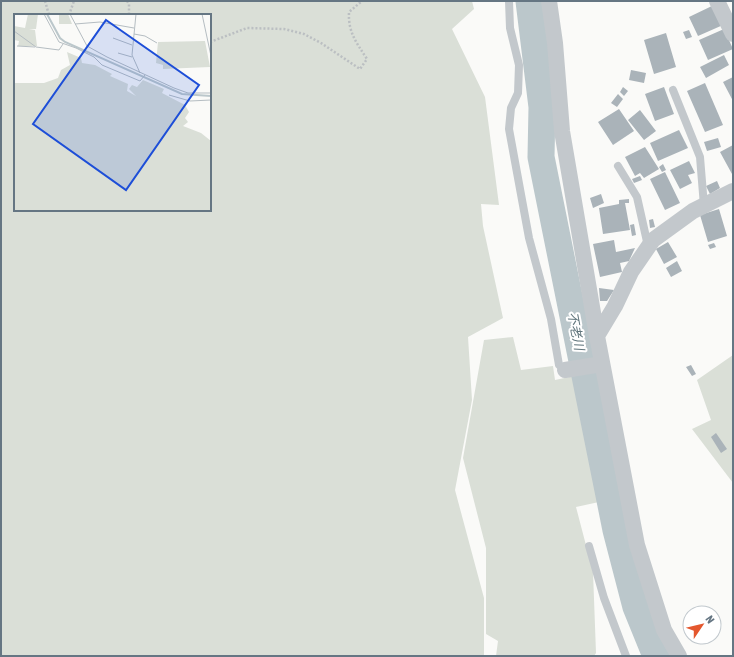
<svg xmlns="http://www.w3.org/2000/svg" width="734" height="657" font-family="'Asap Condensed','Noto Sans JP',sans-serif">
	<style>
		.green { fill: #dadfd7; fill-rule: evenodd }
		.lines { fill: none; stroke-linecap: round; stroke-linejoin: round }
		.river { stroke: #bbc7cb; stroke-width: 27 }
		.building { fill: #aab3b9 }
		.path { stroke: #bbbfc2; stroke-width: 2.5; stroke-dasharray: 2 2; stroke-linecap: butt }
		.service { stroke: #c3c8cc; stroke-width: 8 }
		.minor { stroke: #c3c8cc; stroke-width: 16 }
		.labels { text-anchor: middle; dominant-baseline: central; stroke-width: 4; stroke-linejoin: round; paint-order: stroke }
		.water-label { font-size: 13px; font-style: italic; fill: #60757c; stroke: #fff }
		.inset-river { fill: none; stroke: #bbc7cb; stroke-width: 2 }
		.inset-road { fill: none; stroke: #b5bdc2; stroke-width: 1 }
		.view { fill: #1d4ed8; fill-opacity: 0.15; stroke: #1d4ed8; stroke-width: 2 }
		.inset-edge { fill: none; stroke: #657683; stroke-width: 2 }
	</style>
	<rect width="100%" height="100%" fill="#fafaf8"/>
	<path class="green" d="M1 1H472L474 9 452 29 485 97 499 205 481 204 483 226 503 318 468 337 472 400 455 490 484 598V656H1ZM15 15H210V210H15Z
		M513 337 521 370 553 366 555 380 574 376 599 502 576 507 593 572 596 653 594 656H496L498 641 486 634V548L463 458 484 340Z
		M733 355V483L692 429 711 420 697 380Z"/>
	<g class="lines">
		<path class="river" d="M529 1 542 107 541 157 616 530 636 607 656 656"/>
	</g>
	<path class="building" d="M714 5 723 25 698 36 689 17Z
		M724 29 733 49 708 60 699 40Z
		M689 30 692 37 686 39 683 32Z
		M666 33 676 67 654 74 644 40Z
		M724 55 729 65 706 78 700 67Z
		M631 70 646 73 644 83 629 80Z
		M733 77V101L723 82Z
		M705 83 723 125 705 132 687 91Z
		M623 87 628 91 624 96 620 92Z
		M664 87 674 114 655 121 645 94Z
		M618 94 623 99 617 107 611 103Z
		M619 109 634 131 613 145 598 122Z
		M640 110 656 131 644 140 628 120Z
		M679 130 688 148 658 161 650 143Z
		M718 138 721 147 707 151 704 142Z
		M733 145V173L732 174 720 152Z
		M645 147 659 169 644 178 640 173 635 176 625 157Z
		M689 161 695 173 688 175 692 183 680 189 670 170Z
		M663 164 666 170 662 172 659 167Z
		M665 172 680 203 665 210 650 179Z
		M640 176 642 180 634 183 632 179Z
		M717 181 720 188 710 194 706 186Z
		M601 194 604 203 593 208 590 198Z
		M629 199V203H625L630 230 603 234 599 208 619 204V200Z
		M719 209 727 236 708 242 700 215Z
		M653 219 655 227 650 228 649 220Z
		M634 224 636 235 632 236 630 225Z
		M614 240 616 252 635 248 629 261 620 263 622 272 600 277 593 244Z
		M668 242 677 257 664 264 656 249Z
		M714 243 716 247 710 249 708 245Z
		M677 261 682 271 671 277 666 268Z
		M599 288 614 290 607 301H600Z
		M691 365 696 374 692 376 686 367Z
		M716 433 727 449 721 453 711 437Z"/>
	<g class="lines">
		<path class="path" d="M45 1 49 15
			M127 1 129 4V15
			M69 15 74 1
			M210 42 247 28 284 29 304 34 321 43 360 69 367 59C356 42 348 32 349 12L362 1"/>
		<path class="service" d="M509 1 510 28 519 65 518 93 511 108 509 129 529 238 551 319 559 365 565 370
			M673 90 700 157 704 206
			M618 166 637 197 648 246
			M589 546 604 598 626 656"/>
		<path class="minor" d="M549 1 555 43 562 131 597 336 637 545 664 630 679 656
			M717 1 733 34
			M597 336 615 306 631 272 653 240 693 211 733 191
			M565 370 602 364"/>
	</g>
	<g class="labels">
		<g class="water-label">
			<text transform="translate(576 331) rotate(79)">不老川</text>
		</g>
	</g>
	<g transform="translate(14 14)">
		<rect width="197" height="197" fill="#fafaf8"/>
		<path d="M14 0H24L22 15H15L21 16 23 32H4L5 27 0 26V12L11 14ZM45 0H54L58 10H45ZM191 27 196 53 149 55V51L142 49 144 28ZM53 38 67 44 68 49 81 51 98 60 96 62 114 70 113 77 122 82 115 75 118 71 123 73 129 66 150 75 148 79 171 91 175 98 171 104 174 108 169 112 187 119 197 127V197H0V69H30L44 64 47 56 56 51Z" fill="#dadfd7"/>
		<path class="inset-river" d="M33 0 46 24 51 28 168 80 197 82"/>
		<path class="inset-road" d="M30 0 45 28 62 34 80 43 88 51 126 67 131 61M56 0 73 32 93 43 160 74 174 79H197M122 0 118 41 126 59M188 0 197 42M61 10 86 8 120 14M0 17 22 33 45 36 49 30M120 20 131 22 143 29M99 24 118 31M3 32 21 33M104 39 118 43M155 81 176 87 197 86"/>
		<path class="view" d="M92 6 185 71 112 176 19 110Z"/>
		<rect width="197" height="197" class="inset-edge"/>
	</g>
	<rect width="734" height="657" fill="none" stroke="#657683" stroke-width="4"/>
	<g transform="translate(702 625) rotate(55)"><circle r="19" fill="#ffffff" stroke="#c1c8cd"/>
	<path d="M0-3L7 15L0 10L-7 15Z" fill="#e4572e"/>
	<text y="-6" font-size="11" font-weight="bold" text-anchor="middle" fill="#657683">N</text>
	</g>
</svg>
